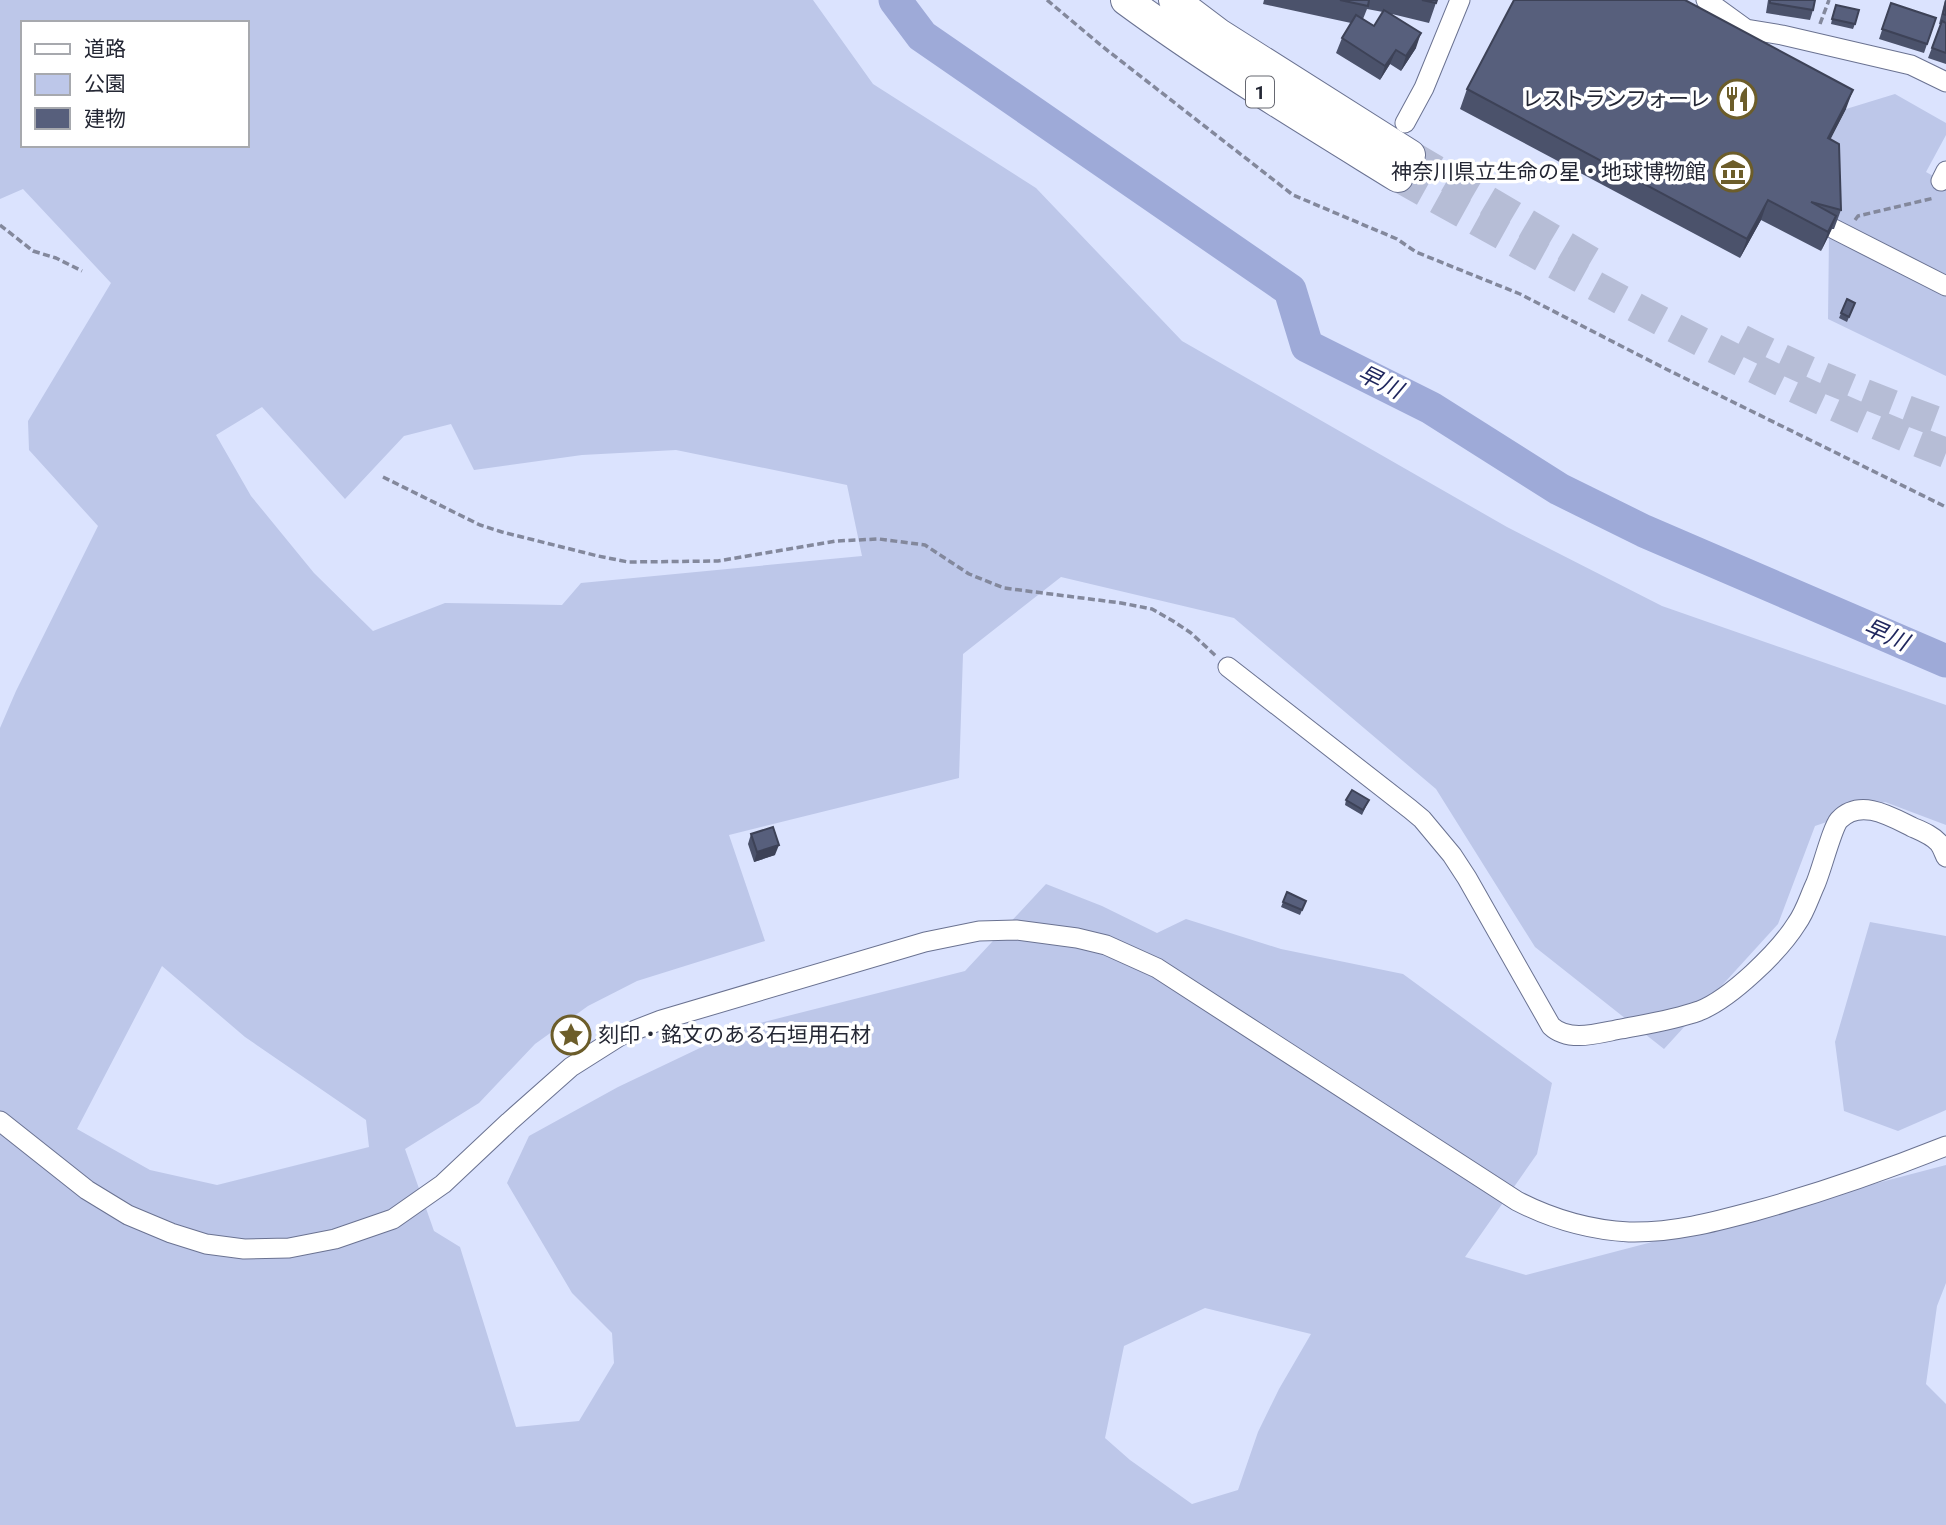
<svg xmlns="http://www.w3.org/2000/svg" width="1946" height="1525" font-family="Roboto,'Noto Sans JP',sans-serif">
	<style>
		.green { fill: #bdc7e9; fill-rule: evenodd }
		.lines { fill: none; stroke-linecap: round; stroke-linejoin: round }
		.river { stroke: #9eaad8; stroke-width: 33 }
		.highway-tunnel { stroke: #b6bdd6; stroke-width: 30; stroke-dasharray: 30 15; stroke-linecap: butt }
		.minor-casing { stroke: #6a7291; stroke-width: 21 }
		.highway-casing { stroke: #6a7291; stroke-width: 32 }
		.path { stroke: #83889c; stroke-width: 3.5; stroke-dasharray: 7 3.5; stroke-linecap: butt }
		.minor { stroke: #fff; stroke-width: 19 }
		.highway { stroke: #fff; stroke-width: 30 }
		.wall { fill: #4b526b; fill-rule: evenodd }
		.shaded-wall { fill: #3d4257 }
		.building { fill: #575f7c; stroke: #3d4257; stroke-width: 2 }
		.labels { text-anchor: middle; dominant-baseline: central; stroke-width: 7; stroke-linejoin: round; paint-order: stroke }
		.shield { fill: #fff; stroke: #666871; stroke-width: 2 }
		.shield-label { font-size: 19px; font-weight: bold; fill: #242734 }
		.poi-label { font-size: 21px; fill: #242734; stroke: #fff; text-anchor: end }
		.water-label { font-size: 23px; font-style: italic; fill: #20275e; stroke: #fff }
	</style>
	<rect width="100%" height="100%" fill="#dbe3fe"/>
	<path class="green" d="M0 0H813L873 84 1036 188 1182 341 1507 527 1662 606 1946 705V825L1885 802 1815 826 1778 924 1664 1049 1535 947 1436 789 1234 618 1061 577 963 654 959 778 729 835 765 941 637 981 588 1006 535 1044 479 1103 405 1149 434 1231 460 1247 516 1427 579 1421 614 1363 612 1333 572 1293 507 1183 529 1136 618 1087 744 1027 965 971 1046 884 1102 906 1157 933 1186 919 1281 949 1403 974 1552 1083 1537 1154 1465 1257 1526 1275 1946 1165V1283L1937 1306 1926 1384 1946 1404V1525H0V728L16 691 98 526 29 450 28 421 111 283 23 189 0 199ZM23 23H247V145H23ZM262 407 345 499 404 436 451 424 474 470 582 455 676 450 847 485 862 556 581 583 562 605 445 603 373 631 314 573 251 496 216 435ZM162 966 245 1037 366 1120 369 1147 217 1185 150 1170 77 1129ZM1205 1308 1311 1334 1279 1389 1258 1432 1238 1490 1192 1504 1130 1460 1105 1438 1124 1346Z
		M1895 94 1946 123V135L1926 172 1946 183V376L1828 319 1829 236 1821 158 1846 109Z
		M1870 922 1946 936V1110L1898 1131 1844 1111 1835 1042Z"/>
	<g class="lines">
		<path class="river" d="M895 0 922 36 1290 290 1307 346 1431 408 1559 489 1644 531 1946 661"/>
		<path class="highway-tunnel" d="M1410 155 1597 265
			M1398 177C1577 276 1755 379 1946 453
			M1741 339C1807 373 1877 399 1946 425"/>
		<defs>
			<path id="minor" d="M1706 0 1746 29 1782 35 1911 65 1946 82
				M1405 123 1424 88 1460 0
				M1941 181 1946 171
				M1834 229 1946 286
				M1228 667 1410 809 1422 819 1452 855 1467 878 1551 1026C1569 1043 1599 1033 1621 1029 1647 1024 1674 1020 1699 1011 1730 999 1779 952 1797 923 1805 912 1809 898 1815 885 1821 872 1832 828 1839 820 1860 798 1890 816 1912 827 1921 831 1932 835 1939 843 1942 847 1944 853 1946 857
				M0 1121 87 1190 128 1215 171 1233 206 1244 244 1249 289 1248 335 1239 393 1219 443 1184 509 1122 571 1067 620 1036 661 1020 925 942 979 931 1016 930 1077 938 1106 945 1157 968 1517 1201C1552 1219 1591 1230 1629 1232 1673 1233 1714 1222 1755 1211 1820 1193 1883 1171 1946 1146"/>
			<path id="highway" d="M1126 0C1213 64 1306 120 1398 177
				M1174 0 1219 34 1410 155"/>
		</defs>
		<use href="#minor" class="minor-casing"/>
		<use href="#highway" class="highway-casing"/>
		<path class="path" d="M1047 0 1103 47 1293 195 1397 239 1416 252 1520 294 1666 369 1946 507
			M1820 24 1829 0
			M1855 220 1858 216 1934 198
			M0 225 33 251 56 258 82 271
			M383 477 480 525 502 532 598 556 628 562 718 561 836 541 879 539 925 545 969 574 1004 588 1121 603 1152 609 1173 621 1191 633 1216 656"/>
		<use href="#minor" class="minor"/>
		<use href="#highway" class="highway"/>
	</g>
	<path class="wall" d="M1264 0H1437L1429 23 1392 14 1416 48 1401 71 1390 64 1380 80 1336 53 1342 38 1351 23 1263 4ZM1367 9 1383 12 1374 26 1363 19Z
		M1768 0H1815L1813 10 1810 20 1766 13Z
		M1945 0H1946V64L1928 58 1941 24H1939Z
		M1891 3 1936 18 1924 53 1879 39Z
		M1834 10 1855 24 1853 29 1831 24Z
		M1467 89 1846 109 1830 139 1841 210 1834 229H1832L1821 251 1761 220 1740 258 1460 109Z
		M1847 299 1855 303 1847 322 1839 318Z
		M1346 800H1369L1362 815 1345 805Z
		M751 834 775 855 754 862 748 844Z
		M1287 892 1306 901 1300 915 1281 907Z"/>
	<path class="shaded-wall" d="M1421 33 1416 48 1401 71 1406 56Z
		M1396 50 1390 64 1380 80 1385 66Z
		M1853 90 1846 109 1821 158 1828 138Z
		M1768 200 1761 220 1740 258 1747 239Z
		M1836 216 1829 235 1821 251 1828 232Z
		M779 845 775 855 754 862 757 852Z"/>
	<path class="building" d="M1340 0H1369L1368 6Z
		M1422 0H1437L1436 3Z
		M1514 0H1685L1853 90 1828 138 1839 144 1841 210 1811 202 1836 216 1828 232 1768 200 1747 239 1467 89Z
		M1770 0H1815L1813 10 1770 3Z
		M1946 1V15L1943 14Z
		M1891 3 1936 18 1927 44 1882 29Z
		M1836 5 1859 10 1855 24 1832 19Z
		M1384 10 1421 33 1406 56 1396 50 1385 66 1342 38 1356 15 1374 26Z
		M1942 21 1946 23V53L1932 48Z
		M1847 299 1855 303 1849 317 1841 313Z
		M1352 790 1369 800 1363 810 1346 800Z
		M773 827 779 845 757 852 751 834Z
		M1287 892 1306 901 1302 910 1283 902Z"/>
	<defs>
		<symbol id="restaurant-ring" viewBox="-11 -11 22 22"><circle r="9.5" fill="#fff" stroke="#6c5d2a" stroke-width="1.5"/><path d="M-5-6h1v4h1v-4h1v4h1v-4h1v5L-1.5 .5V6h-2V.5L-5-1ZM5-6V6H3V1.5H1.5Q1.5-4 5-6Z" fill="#6c5d2a"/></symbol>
		<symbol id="museum-ring" viewBox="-11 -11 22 22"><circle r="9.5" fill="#fff" stroke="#6c5d2a" stroke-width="1.5"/><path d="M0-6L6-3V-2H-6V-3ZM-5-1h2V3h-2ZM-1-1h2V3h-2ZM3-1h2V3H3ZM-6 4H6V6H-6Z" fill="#6c5d2a"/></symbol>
		<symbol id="sight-ring" viewBox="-11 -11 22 22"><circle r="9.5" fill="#fff" stroke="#6c5d2a" stroke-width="1.5"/><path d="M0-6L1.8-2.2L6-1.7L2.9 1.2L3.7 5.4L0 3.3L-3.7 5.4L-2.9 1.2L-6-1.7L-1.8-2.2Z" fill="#6c5d2a"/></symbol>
	</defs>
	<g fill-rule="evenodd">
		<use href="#restaurant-ring" x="1715" y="77" width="44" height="44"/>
		<use href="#museum-ring" x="1711" y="150" width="44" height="44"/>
		<use href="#sight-ring" x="549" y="1013" width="44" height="44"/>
	</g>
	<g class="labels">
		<rect class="shield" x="1246" y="76.5" width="28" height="31" rx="5"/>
		<g class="shield-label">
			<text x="1260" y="92">1</text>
		</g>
		<g class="poi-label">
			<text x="1710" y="99">レストランフォーレ</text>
			<text x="1706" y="172">神奈川県立生命の星・地球博物館</text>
			<text x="598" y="1035" text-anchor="start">刻印・銘文のある石垣用石材</text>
		</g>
		<g class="water-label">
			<text transform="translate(1380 382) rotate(26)">早川</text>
			<text transform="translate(1886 635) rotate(23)">早川</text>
		</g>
	</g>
	<rect x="21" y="21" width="228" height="126" fill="#ffffff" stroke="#a7a9ae" stroke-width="2"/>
	<rect x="35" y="44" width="35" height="10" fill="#ffffff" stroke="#a7a9ae" stroke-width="2"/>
	<text x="84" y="56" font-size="21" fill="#242734">道路</text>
	<rect x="35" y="74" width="35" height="21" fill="#bdc7e9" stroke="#a7a9ae" stroke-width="2"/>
	<text x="84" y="91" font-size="21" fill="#242734">公園</text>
	<rect x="35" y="108" width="35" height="21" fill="#575f7c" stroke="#a7a9ae" stroke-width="2"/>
	<text x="84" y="126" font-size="21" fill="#242734">建物</text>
</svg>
